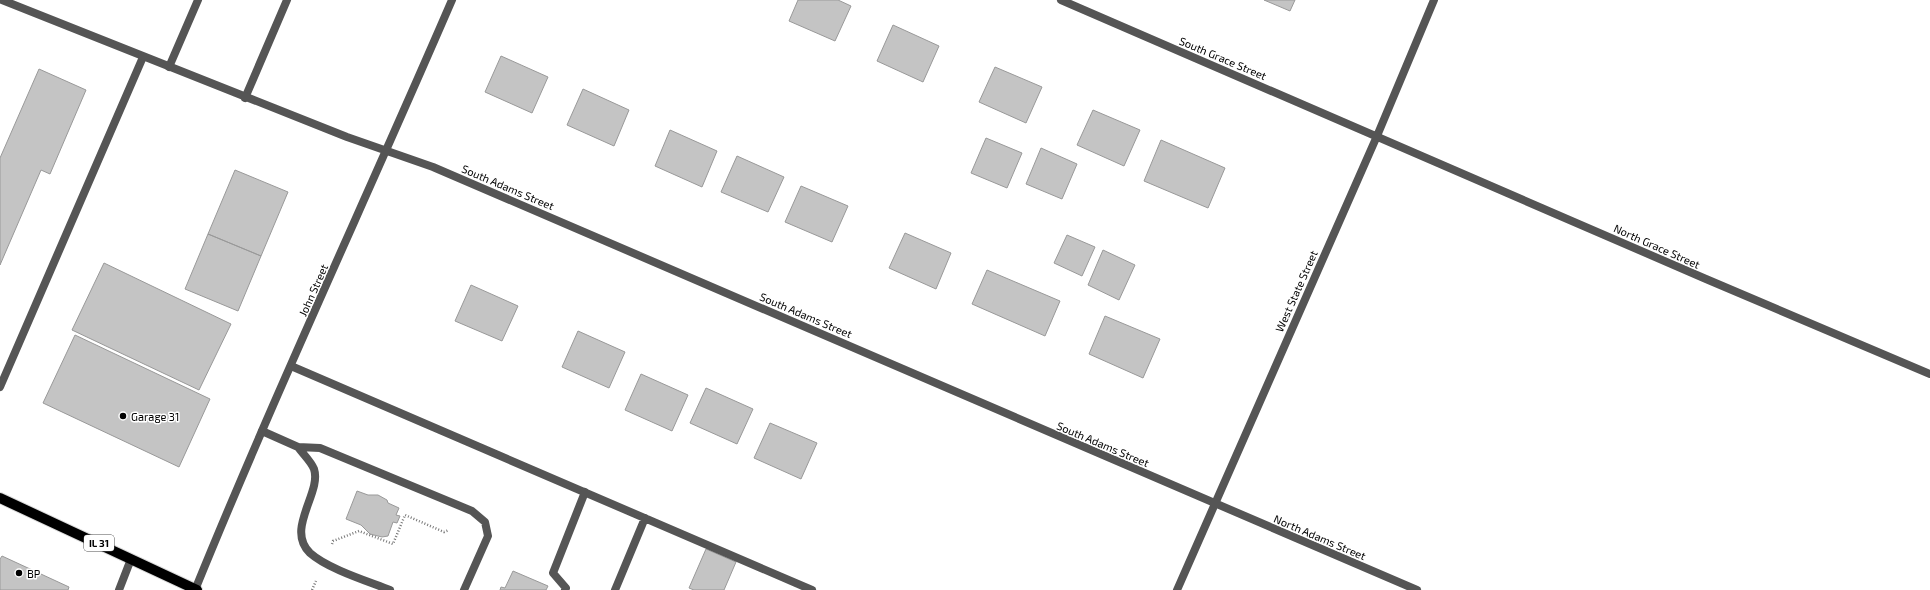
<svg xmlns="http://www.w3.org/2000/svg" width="1930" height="590" font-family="'Exo 2',sans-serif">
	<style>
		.building { fill: #c4c4c4; stroke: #999 }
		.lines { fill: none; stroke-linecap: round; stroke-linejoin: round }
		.primary-casing { stroke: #dbdbdb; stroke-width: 12 }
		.path { stroke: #777; stroke-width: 2.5; stroke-dasharray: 1 2; stroke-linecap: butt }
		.service { stroke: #555; stroke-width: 8 }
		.minor { stroke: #555; stroke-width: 8 }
		.primary { stroke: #000; stroke-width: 10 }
		.poi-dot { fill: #000; stroke: #fff; stroke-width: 1.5 }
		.labels { text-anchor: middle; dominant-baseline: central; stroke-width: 3; stroke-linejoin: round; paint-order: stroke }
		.shield { fill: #fff; stroke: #4c4c4c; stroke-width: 1 }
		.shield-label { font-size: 10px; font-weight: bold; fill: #000 }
		.street-label { font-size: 11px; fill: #000; stroke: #fff }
		.poi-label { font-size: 11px; fill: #000; stroke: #fff; text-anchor: start }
	</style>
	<rect width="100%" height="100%" fill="#fff"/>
	<path class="building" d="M798 0H838L851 6 835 41 789 21Z
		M1264 0H1295L1290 11Z
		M893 25 939 46 923 82 877 61Z
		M501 56 548 77 532 113 485 92Z
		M995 67 1042 87 1026 123 979 102Z
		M39 69 86 90 50 174 41 170 0 265V158Z
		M583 89 629 110 614 146 567 125Z
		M1093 110 1140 130 1124 166 1077 145Z
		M670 130 717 151 702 187 655 166Z
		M986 138 1022 153 1007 188 971 173Z
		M1161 140 1225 168 1208 208 1144 181Z
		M1041 148 1077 164 1062 199 1026 184Z
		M737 156 784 177 768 212 721 192Z
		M235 170 288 192 261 256 208 234Z
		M801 186 848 206 832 242 785 222Z
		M905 233 951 253 936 289 889 268Z
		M208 234 261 256 238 311 185 289Z
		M1067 235 1095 247 1082 276 1054 263Z
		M1103 250 1135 265 1119 300 1088 285Z
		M104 263 231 324 199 390 72 330Z
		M987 270 1060 301 1045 336 972 304Z
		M471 285 518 306 502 341 455 321Z
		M1105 316 1160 339 1143 378 1089 354Z
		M578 331 625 352 609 388 562 367Z
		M75 335 210 399 179 467 43 403Z
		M641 374 688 395 672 431 625 410Z
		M706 388 753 409 737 444 690 423Z
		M770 423 817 443 801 479 754 458Z
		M357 491 368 495H378L387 500 388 503 399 508 396 515 400 516 397 523 393 522 388 536 382 537 370 534 361 525 346 519Z
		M706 549 736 562 724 590H694L689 588Z
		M2 556 69 587 68 590H0V559Z
		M513 571 548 586 546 590H500L501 587 505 588Z"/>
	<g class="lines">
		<defs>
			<path id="primary" d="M0 498 197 590"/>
		</defs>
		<use href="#primary" class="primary-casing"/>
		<path class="path" d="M332 544 333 541 359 531 393 544 405 515 444 532 449 530
			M312 590 316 581"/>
		<path class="service" d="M169 67 198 0
			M245 98 287 0
			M291 366 812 590
			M0 387 143 57
			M262 431 298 447 320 448 472 511 485 522 488 536 464 590
			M298 447C302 453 311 461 314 469 322 493 285 529 310 553 328 569 367 581 390 590
			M119 590 131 559
			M565 590 566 588 553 573 585 492
			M615 590 645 518"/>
		<path class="minor" d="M2 0 347 137 433 167 1417 590
			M1061 0 1706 279 1930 374
			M195 590C276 391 367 197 452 0
			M1177 590 1377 136 1434 0"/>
		<use href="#primary" class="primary"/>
	</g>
	<g class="poi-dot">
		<circle cx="123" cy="416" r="4"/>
		<circle cx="19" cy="573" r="4"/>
	</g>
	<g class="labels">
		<rect class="shield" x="84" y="535" width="30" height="16" rx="3"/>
		<g class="shield-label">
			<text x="99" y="543">IL 31</text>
		</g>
		<g class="street-label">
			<text transform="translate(1223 58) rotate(23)">South Grace Street</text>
			<text transform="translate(508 187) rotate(23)">South Adams Street</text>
			<text transform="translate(1657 246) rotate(24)">North Grace Street</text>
			<text transform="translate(313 290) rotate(-66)">John Street</text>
			<text transform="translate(1296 291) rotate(-66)">West State Street</text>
			<text transform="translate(806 315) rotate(23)">South Adams Street</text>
			<text transform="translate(1103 444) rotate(23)">South Adams Street</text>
			<text transform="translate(1320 537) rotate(23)">North Adams Street</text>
		</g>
		<g class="poi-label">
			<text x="131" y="416">Garage 31</text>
			<text x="27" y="573">BP</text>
		</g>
	</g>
</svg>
